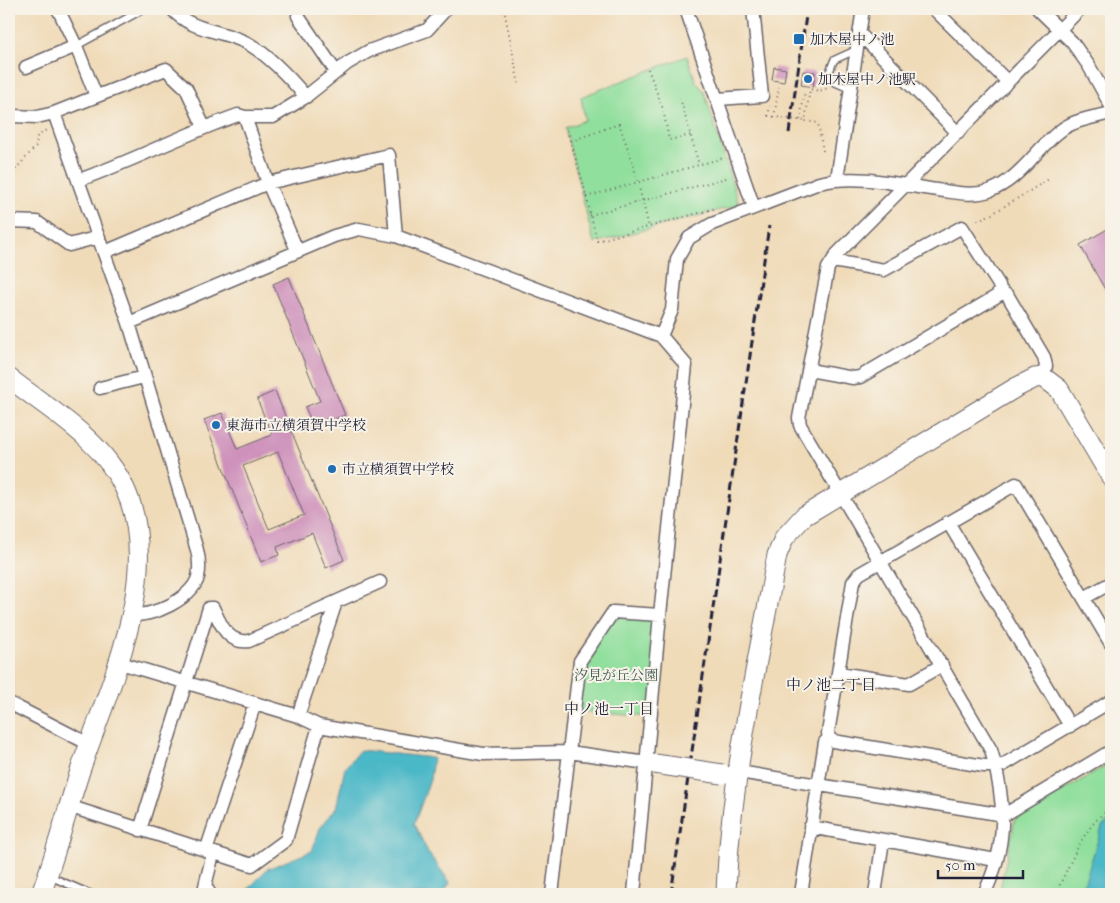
<svg xmlns="http://www.w3.org/2000/svg" width="1120" height="903" font-family="'IM FELL French Canon','Noto Serif JP',serif">
	<style>
		.green { fill: #91df9d; stroke: #5a806c }
		.water { fill: #4bb8c7; stroke: #366d81 }
		.lines { fill: none; stroke-linecap: round; stroke-linejoin: round }
		.stream { stroke: #4bb8c7; stroke-width: 3 }
		.building { fill: #ce91bb; fill-rule: evenodd }
		.lane-casing { stroke: #6a6367; stroke-width: 9 }
		.street-casing { stroke: #6a6367; stroke-width: 15 }
		.secondary-casing { stroke: #6a6367; stroke-width: 21 }
		.path { stroke: #6a6367; stroke-width: 2; stroke-dasharray: 1 4; stroke-linecap: butt }
		.lane { stroke: #fff; stroke-width: 6 }
		.street { stroke: #fff; stroke-width: 12 }
		.secondary { stroke: #fff; stroke-width: 19 }
		.rail { stroke: #22223b; stroke-width: 3; stroke-dasharray: 8 4; stroke-linecap: butt }
		.secondary-bridge-casing { stroke: #6a6367; stroke-width: 21; stroke-linecap: butt }
		.path-bridge { stroke: #6a6367; stroke-width: 2; stroke-dasharray: 1 4; stroke-linecap: butt }
		.secondary-bridge { stroke: #fff; stroke-width: 19 }
		.poi-dot { fill: #1f6fb2; stroke: #f7f3e8; stroke-width: 2 }
		.labels { text-anchor: middle; dominant-baseline: central; stroke-width: 4; stroke-linejoin: round; paint-order: stroke }
		.poi-label { font-size: 14px; fill: #22223b; stroke: #f7f3e8; text-anchor: start }
		.park-label { font-size: 14px; fill: #435b58; stroke: #f7f3e8 }
		.neighbourhood-label { font-size: 15px; fill: #22223b; stroke: #f7f3e8 }
	</style>
	<rect width="100%" height="100%" fill="#f7f3e8"/>
	<filter id="ink" filterUnits="userSpaceOnUse"><feTurbulence type="fractalNoise" baseFrequency=".02" numOctaves="2"/><feDisplacementMap in="SourceGraphic" scale="10" xChannelSelector="R" yChannelSelector="G"/><feConvolveMatrix kernelMatrix="1 2 1 2 8 2 1 2 1" color-interpolation-filters="sRGB"/></filter>
	<filter id="wash" filterUnits="userSpaceOnUse"><feTurbulence type="fractalNoise" baseFrequency=".0096" numOctaves="4" result="noise"/><feDisplacementMap in="SourceGraphic" scale="20" xChannelSelector="R" yChannelSelector="G"/><feGaussianBlur stdDeviation="1.12" result="paint"/><feColorMatrix in="noise" values="0 0 0 0 0 0 0 0 0 0 0 0 0 0 0 0 0 1.4 0 .05"/><feComposite in="paint" operator="in"/></filter>
	<g filter="url(#wash)">
		<rect width="100%" height="100%" fill="#f0dbb9"/>
		<path class="green" d="M687 56 696 82 704 91 739 205 594 243 565 128 585 120 581 97Z
			M613 612 660 615 651 717 574 711 580 661Z
			M1111 763V894H999L1015 819Z"/>
		<path class="water" d="M360 750 433 758 430 780 414 824 429 854 450 882 443 894H244L267 869 312 851 320 828 336 808 345 768Z
			M1111 819V894H1076L1085 881 1102 827Z"/>
		<g class="lines">
			<path class="stream" d="M235 894H236"/>
		</g>
		<g id="blocks">
			<path class="building" d="M774 67 786 69 784 82 772 80Z
				M803 71 815 72 813 87 801 85Z
				M1111 227V300L1080 245Z
				M289 277 345 415 327 422 326 419 313 425 305 407 320 401 273 284Z
				M275 391 344 560 326 568 312 533 277 547 279 555 261 562 204 420 222 413 237 449 272 435 257 399ZM278 452 304 515 269 529 243 466Z"/>
		</g>
	</g>
	<g filter="url(#ink)">
		<use href="#blocks" fill-opacity="0" stroke="#6a6367" stroke-width="1"/>
		<g class="lines">
			<defs>
				<path id="lane" d="M76 46 142 10 150 9
					M850 89 834 82 829 73 834 60 856 50
					M49 876 91 894"/>
				<path id="street" d="M58 9 76 46 96 96
					M172 9C191 32 224 30 249 44 271 57 290 78 306 97
					M686 9 754 208
					M934 9 1008 82
					M1038 9 1072 42 1089 66 1111 106
					M298 16 336 72
					M859 33 958 133
					M26 67 76 46
					M717 99 762 96 753 9
					M13 116 37 117 54 113
					M245 117 268 183 297 250
					M837 179 863 9
					M79 180C133 161 184 134 238 115L245 117H273L304 98 348 63 369 51 427 30 446 9
					M9 221 37 222 69 245 99 237
					M105 252 268 183 389 155 396 236
					M833 261 884 270 962 227 999 285 1000 290 1008 296 1044 357 1046 366 1043 377
					M129 323 334 236 359 229 396 236 661 336 686 365 660 615 634 894
					M661 336 672 310 677 259 689 238 712 224 819 183C860 173 903 186 944 191 959 193 974 196 989 191 1021 180 1037 146 1064 128 1077 119 1096 117 1111 113
					M809 370 853 378 860 377 997 296 1000 290
					M100 388 144 377
					M948 522 1070 726
					M1084 598 1111 583
					M131 614C150 619 193 598 198 577 200 568 199 558 197 550L129 323 54 113 166 69 186 88 204 127
					M117 662 298 716 319 726 483 754 569 752 647 763
					M839 673 909 684 942 665
					M9 703 89 744
					M298 716 336 602
					M829 738 833 741 984 766 1003 765 1111 701
					M739 772 1004 815 1111 751
					M68 806 252 865 286 840 319 726
					M810 827 996 860
					M140 830 209 608H213C221 625 228 644 249 641L380 582
					M206 851 255 703
					M210 894 205 886 213 854
					M552 894 580 661 613 612 660 615
					M801 894 825 742 829 738 828 733 853 582 859 574 1016 484 1111 644
					M875 894 883 840
					M984 894C1008 845 1006 801 991 750L800 425 799 418 828 268 837 254 1080 9"/>
				<path id="secondary" d="M9 378C50 410 102 439 125 489 164 573 109 686 81 768 67 810 56 853 41 894
					M726 894C730 781 757 667 777 555L784 538 804 516 1015 388 1035 378 1043 377 1059 389 1111 477"/>
			</defs>
			<use href="#lane" class="lane-casing"/>
			<use href="#street" class="street-casing"/>
			<use href="#secondary" class="secondary-casing"/>
			<path class="path" d="M504 9 519 85
				M20 10 22 9
				M9 12V13
				M648 69 663 109 669 140 691 135
				M680 98 699 165
				M768 116 770 106
				M774 117 779 87
				M800 120 805 91
				M567 130 583 183 597 241 717 208
				M571 141 619 124 633 163 649 227
				M823 151 818 123 805 121 810 89 819 91 828 88
				M9 177 36 146 37 137 46 130
				M586 197 723 158
				M590 215 730 177
				M973 222 992 214 1049 179
				M1055 894C1071 865 1082 826 1111 808"/>
			<use href="#lane" class="lane"/>
			<use href="#street" class="street"/>
			<use href="#secondary" class="secondary"/>
			<path class="rail" d="M789 133 807 9
				M671 894 769 226"/>
			<defs>
				<path id="secondary-bridge" d="M655 764 722 774"/>
			</defs>
			<use href="#secondary-bridge" class="secondary-bridge-casing"/>
			<path class="path-bridge" d="M768 116 805 121"/>
			<use href="#secondary-bridge" class="secondary-bridge"/>
		</g>
	</g>
	<g class="poi-dot">
		<rect x="793" y="33" width="12" height="12" rx="2.5"/>
		<circle cx="808" cy="79" r="5"/>
		<circle cx="216" cy="425" r="5"/>
		<circle cx="332" cy="469" r="5"/>
	</g>
	<g class="labels">
		<g class="poi-label">
			<text x="810" y="39">加木屋中ノ池</text>
			<text x="818" y="79">加木屋中ノ池駅</text>
			<text x="226" y="425">東海市立横須賀中学校</text>
			<text x="342" y="469">市立横須賀中学校</text>
		</g>
		<g class="park-label">
			<text x="616" y="675">汐見が丘公園</text>
		</g>
		<g class="neighbourhood-label">
			<text x="831" y="685">中ノ池二丁目</text>
			<text x="609" y="709">中ノ池一丁目</text>
		</g>
	</g>
	<rect width="1120" height="903" fill="none" stroke="#f7f3e8" stroke-width="30"/>
	<path d="M938 870v8h85v-8" fill="none" stroke="#22223b" stroke-width="2.5"/>
	<text x="945" y="870" font-size="15" fill="#22223b" stroke="#f7f3e8" stroke-width="4" paint-order="stroke">50 m</text>
</svg>
